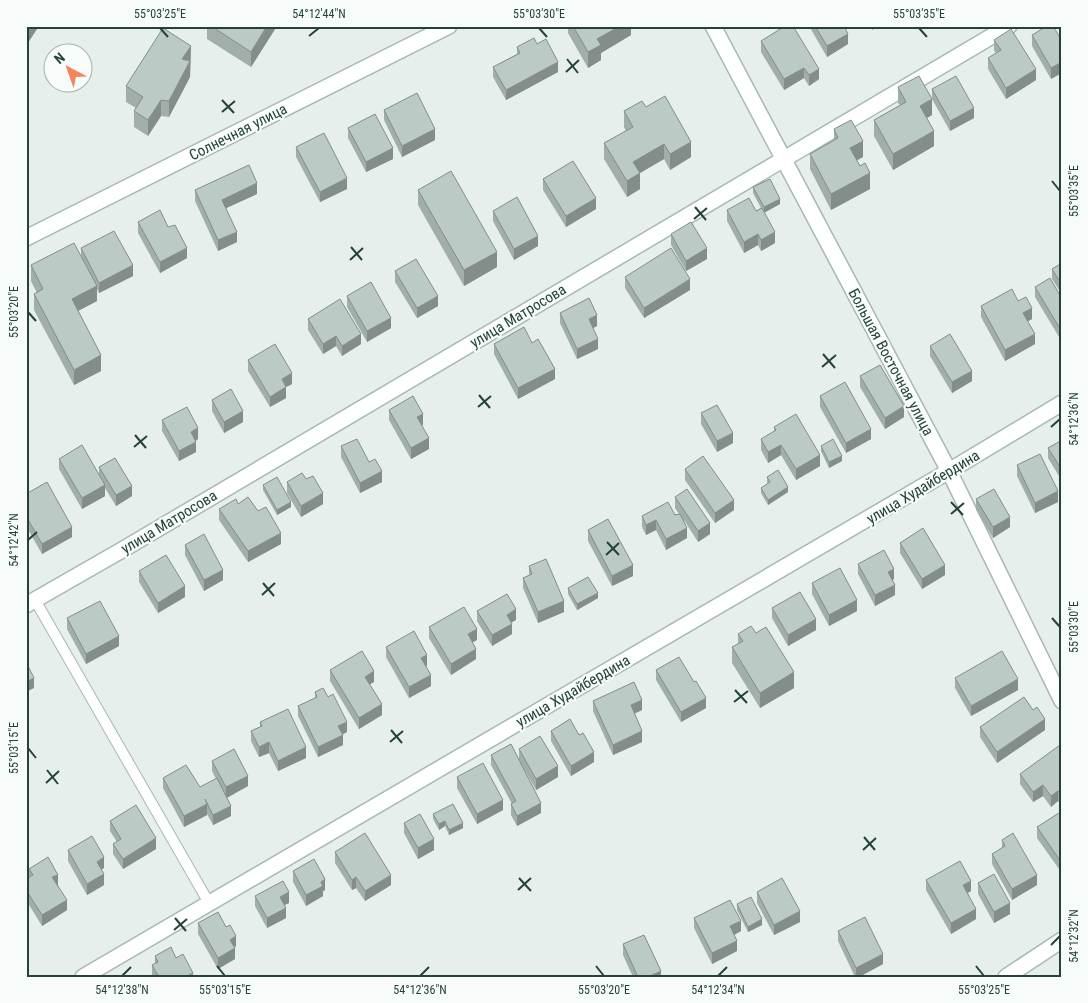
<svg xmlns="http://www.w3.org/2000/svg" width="1088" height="1003" font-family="'Roboto Condensed',sans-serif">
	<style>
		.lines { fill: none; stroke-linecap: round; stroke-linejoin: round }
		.lane-casing { stroke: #a8b8b2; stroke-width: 12 }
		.street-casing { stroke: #a8b8b2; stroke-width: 18 }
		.lane { stroke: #fff; stroke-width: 10 }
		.street { stroke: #fff; stroke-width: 15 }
		.wall { fill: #a1aea9 }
		.shaded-wall { fill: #838d89 }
		.building { fill: #bbcac4; stroke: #838d89 }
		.ticks { fill: none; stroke: #24423a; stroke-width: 2 }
		.labels { text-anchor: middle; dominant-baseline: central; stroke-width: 4.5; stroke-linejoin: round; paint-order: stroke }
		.street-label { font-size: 15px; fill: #24423a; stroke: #f7fbf9 }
		.neatline { fill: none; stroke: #24423a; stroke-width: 2 }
		.ticks-label { font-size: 12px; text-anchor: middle; fill: #24423a }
	</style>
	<rect width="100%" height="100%" fill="#e6efeb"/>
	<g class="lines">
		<defs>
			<path id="lane" d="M35 600 209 903"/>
			<path id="street" d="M713 26 949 471 1062 701
				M26 238 449 26
				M26 605 122 550 1009 26
				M83 977 949 471 1062 403
				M1006 977 1062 940"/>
		</defs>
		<use href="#lane" class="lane-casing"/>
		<use href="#street" class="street-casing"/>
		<use href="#lane" class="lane"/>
		<use href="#street" class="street"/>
	</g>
	<path class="wall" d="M207 26H277L251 67 207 39Z
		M568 26H631V35L601 53V60L588 68 568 33Z
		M785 26 819 79 809 86 804 78 784 90 761 52V41Z
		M809 26H844L848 44 827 57Z
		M1053 26 1051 79 1032 46V35Z
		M994 40 1036 80 1006 99 988 69V58L996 53 994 50Z
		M537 44 558 72 506 100 493 77V67L517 54V47Z
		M191 46 190 77 169 117 161 116 148 136 134 127V111L136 108 126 102V86Z
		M898 87 932 115 926 118 934 146 893 170 874 136V120L900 105 898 103Z
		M932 89 974 118 950 131 932 99Z
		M646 107 691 157 670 170 664 159 640 173V189L627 197 604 159V143L626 131 624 127V111Z
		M384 110 435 140 402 157 384 120Z
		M348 128 393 159 366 172 348 138Z
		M834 129 863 157 857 160 870 189 831 210 810 169V154L834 141Z
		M296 147 347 189 320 202 296 157Z
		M543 179 596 209 566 227 543 190Z
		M753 187 780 204 764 212 775 243 761 251 758 245 744 253 727 221V210L756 211 761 208 753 193Z
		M195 190 257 194 226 208 237 242 218 251 195 201Z
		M418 190 497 267 464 286 418 205Z
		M493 211 538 246 514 260 493 221Z
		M138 222 168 227 187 258 160 273 138 233Z
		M671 234 707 259 686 271 671 245Z
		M81 248 133 276 99 293 97 289V301L78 311 101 371 74 385 34 310V294L37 293 31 281V265L81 256Z
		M1062 263V295L1052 279V269Z
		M395 271 438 306 417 318 395 282Z
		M625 277 690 290 644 318 625 288Z
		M1035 287 1062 299 1059 337 1035 297Z
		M347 296 391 328 367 342 347 307Z
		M1018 301 1032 319 1028 321 1035 344 1005 361 981 317V306Z
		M560 313 597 326 593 328 598 349 577 359 560 323Z
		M308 319 361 344 342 356 336 346 323 354 308 330Z
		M532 343 555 379 518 399 494 354V344Z
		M930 346 972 381 952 393 930 356Z
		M248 360 292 384 286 387V398L270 407 248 371Z
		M860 376 904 417 885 429 860 387Z
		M820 396 871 439 846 453 820 407Z
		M212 400 243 422 224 433 212 411Z
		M389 410 423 425H421L429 449 411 459 389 420Z
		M701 413 733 443 717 452 701 424Z
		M162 420 198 439 196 441V452L179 461 162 431Z
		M774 427 820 466 796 480 781 455 768 463 761 450V439L774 432Z
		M1062 440V481L1048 458V448Z
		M341 446 382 482 360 493 341 457Z
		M821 446 842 461 829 468 821 451Z
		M59 459 99 475V467L132 496 116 506 105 488V496L82 509 59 469Z
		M1017 465 1058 502 1035 513 1017 476Z
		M685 469 734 510 715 523 685 480Z
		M767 477 788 492 768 505 761 493V488L768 484 767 482Z
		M306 479 323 504 301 517 287 493V482Z
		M263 485 291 507 277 515 263 490Z
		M26 494 72 537 42 554 26 526Z
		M675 497 710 534 698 542 684 520 687 538 666 550 656 530 646 535 642 527V516L679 514 675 508Z
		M976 499 1010 527 993 538 976 510Z
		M238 504 258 511 281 544 248 562 219 520V509Z
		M588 530 633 576 612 586 588 541Z
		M900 543 945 575 922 589 900 553Z
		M185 545 223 580 204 591 185 555Z
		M858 564 894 579 892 580 895 595 875 606 858 574Z
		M529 566 564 612 538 623 523 588V578L529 575Z
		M139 571 185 597 158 613 139 582Z
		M812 583 857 611 829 626 812 594Z
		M568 588 598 598 577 610 568 594Z
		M772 608 816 630 788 646 772 618Z
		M477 611 516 620 511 622 512 634 492 646 477 621Z
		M67 618 119 646 86 664 67 629Z
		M429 627 477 640 472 642 476 659 451 675 429 638Z
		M738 634 794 688 760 708 732 663V647L738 644Z
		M386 647 427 666H426L431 686 409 698 386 657Z
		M330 670 374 682 370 684 382 715 359 729 330 681Z
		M656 670 706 708 681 722 656 680Z
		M955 678 1018 690 971 716 955 688Z
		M315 692 328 697 347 732 342 734 343 745 318 757 298 716V706L315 698Z
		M593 701 642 710 634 714 642 742 613 755 593 711Z
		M260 722 306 758 278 771 269 753 259 757 251 741V731L260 727Z
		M980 727 1045 730 997 763 980 737Z
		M551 731 594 762 571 776 551 741Z
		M1062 748V807L1058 801 1051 807 1043 796 1033 802 1020 784V774Z
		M519 749 558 777 536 790 519 760Z
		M491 755 541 813 517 826 511 815V804H512L491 765Z
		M212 761 248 786 227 798 231 816 213 825 207 814V815L184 827 163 788V778L200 787 216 779 212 771Z
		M457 777 503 810 477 824 457 788Z
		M1062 811 1059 869 1037 838V827Z
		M433 814 463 828 449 835 445 826 439 830 433 819Z
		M110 821 156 849 123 869 113 854V844L117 842 110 831Z
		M404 823 434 850 418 859 404 833Z
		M1002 840 1037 885 1012 900 992 864V854L1002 848Z
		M68 850 104 868 101 870 104 885 87 895 68 861Z
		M335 852 391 885 365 901 356 888 352 890 335 863Z
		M29 869 58 885 67 910 42 926 26 900V879L29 877Z
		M293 871 325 890 323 891V896L306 906 293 882Z
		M926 880 971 891 968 893 976 919 951 934 926 890Z
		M978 883 1010 914 994 923 978 894Z
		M757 892 800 922 774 935 757 903Z
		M255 896 289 903 285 905 286 918 267 928 255 906Z
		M737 904 762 925 748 932 737 910Z
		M694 918 741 931 734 935 737 951 712 964 694 928Z
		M198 923 236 946 235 947V959L218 969 198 934Z
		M838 931 883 964 859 977H855L838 941Z
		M623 944 661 977H633L623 955Z
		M155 956 176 958 193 977H153L152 975V965L155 963Z"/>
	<path class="shaded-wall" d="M29 26H39L26 46V30Z
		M267 26H277L251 67V52Z
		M620 26H631V35L601 53V60L588 68V52L597 39Z
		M872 26H878L872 30Z
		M848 34V44L827 57V46Z
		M191 46 190 77 169 117V101L182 59Z
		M558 62V72L506 100V90Z
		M1062 62V73L1051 79V68Z
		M804 68V78L784 90V79Z
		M819 69V79L809 86V75Z
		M1036 69V80L1006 99V88Z
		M932 99V115L920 122V106Z
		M161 100V116L148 136V120Z
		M974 108V118L950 131V121Z
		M435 129V140L402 157V146Z
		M934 131V146L893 170V154Z
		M863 141V157L850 164V148Z
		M691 142V157L670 170V154Z
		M664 144V159L640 173V189L627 197V181L633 162Z
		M393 148V159L366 172V162Z
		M870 173V189L831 210V194Z
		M347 178V189L320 202V192Z
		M257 183V194L222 210V200Z
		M596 198V209L566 227V216Z
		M780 199V204L764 213V207Z
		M237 232V242L218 251V240Z
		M775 232V243L761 251V240Z
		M758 234V245L744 253V242Z
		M538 236V246L514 260V249Z
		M187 248V258L160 273V262Z
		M707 248V259L686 271V261Z
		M497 252V267L464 286V270Z
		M133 265V276L99 293V283Z
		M690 279V290L644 318V308Z
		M97 286V301L72 314V299Z
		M438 296V306L417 318V308Z
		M1032 308V319L1023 324V313Z
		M597 315V326L589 330V319Z
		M391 318V328L367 342V331Z
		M1062 325V335L1059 337V327Z
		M361 334V344L342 356V346Z
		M1035 334V344L1005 361V350Z
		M336 336V346L323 354V344Z
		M598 339V349L577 359V349Z
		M101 355V371L74 385V370Z
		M555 369V379L518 399V388Z
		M972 371V381L952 393V382Z
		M292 373V384L286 387V398L270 407V397L282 379Z
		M904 406V417L885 429V418Z
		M243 411V422L224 433V422Z
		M423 414V425L417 428V417Z
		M198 428V439L191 443V432Z
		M871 429V439L846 453V443Z
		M733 433V443L717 452V441Z
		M429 438V449L411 459V448Z
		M196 442V452L179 461V451Z
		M781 445V455L768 463V452Z
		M820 455V466L796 480V469Z
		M842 456V461L829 468V462Z
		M382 471V482L360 493V483Z
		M105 485V496L82 509V498Z
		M132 486V496L116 506V495Z
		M788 487V492L768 505V500Z
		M1058 491V502L1035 513V503Z
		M323 493V504L301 517V506Z
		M734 500V510L715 523V513Z
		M291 502V507L277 515V510Z
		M1010 517V527L993 538V527Z
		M656 520V530L646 535V525Z
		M710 523V534L698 542V531Z
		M72 527V537L42 554V544Z
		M687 528V538L666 550V539Z
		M281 533V544L248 562V551Z
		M633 565V576L612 586V576Z
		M945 565V575L922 589V579Z
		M894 569V579L888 583V572Z
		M223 570V580L204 591V580Z
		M895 585V595L875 606V595Z
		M185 586V597L158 613V603Z
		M598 593V598L577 610V604Z
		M857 600V611L829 626V615Z
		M564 601V612L538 623V612Z
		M516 609V620L507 625V615Z
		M816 619V630L788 646V635Z
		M512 624V634L492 646V635Z
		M477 629V640L468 645V634Z
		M119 636V646L86 664V654Z
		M476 649V659L451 675V664Z
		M427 655V666L421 669V658Z
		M374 671V682L365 687V677Z
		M794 672V688L760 708V693Z
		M431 675V686L409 698V687Z
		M34 678V688L26 692V682Z
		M1018 679V690L971 716V706Z
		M706 698V708L681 722V712Z
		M642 700V710L631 715V705Z
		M382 704V715L359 729V718Z
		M1045 719V730L997 763V752Z
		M347 722V732L338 737V726Z
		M642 731V742L613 755V745Z
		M343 735V745L318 757V747Z
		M269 742V753L259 757V747Z
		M306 747V758L278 771V761Z
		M594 752V762L571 776V766Z
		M558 766V777L536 790V779Z
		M248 776V786L226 798V787Z
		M1043 785V796L1033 802V792Z
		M1058 791V801L1051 807V796Z
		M503 800V810L477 824V814Z
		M541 803V813L517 826V816Z
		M207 804V815L184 827V816Z
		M231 806V816L213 825V815Z
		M445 821V826L439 830V824Z
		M463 823V828L449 835V830Z
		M156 838V849L123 869V859Z
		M434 839V850L418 859V848Z
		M104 857V868L97 872V862Z
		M1062 857V867L1059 869V859Z
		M104 874V885L87 895V884Z
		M58 875V885L52 887V877Z
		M391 875V885L365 901V891Z
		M1037 875V885L1012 900V889Z
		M356 877V888L352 890V880Z
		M325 879V890L323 891V896L306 906V895L321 882Z
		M971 881V891L963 895V885Z
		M289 892V903L280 907V897Z
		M67 900V910L42 926V915Z
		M1010 903V914L994 923V912Z
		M286 908V918L267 928V918Z
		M976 909V919L951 934V923Z
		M800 911V922L774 935V925Z
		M762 919V925L748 932V927Z
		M741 921V931L730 937V926Z
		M236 936V946L230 950V940Z
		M737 941V951L712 964V953Z
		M235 948V959L218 969V958Z
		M883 954V964L859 977H856V968Z
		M661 971V977H648Z
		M193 973V977H185Z"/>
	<path class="building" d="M211 26H267L251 52Z
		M573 26H620L597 39 601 45 588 52Z
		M785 26H793L819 69 809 75 804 68 784 79 761 41Z
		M815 26H844L848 34 827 46Z
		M1047 26H1053L1062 41V62L1051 68 1032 35Z
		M163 28 191 46 182 59 190 61 169 101 161 100 148 120 134 111 143 97 126 86Z
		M1011 29 1036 69 1006 88 988 58 1001 50 994 40Z
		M534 38 537 44 546 39 558 62 506 90 493 67 520 53 517 47Z
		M919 76 932 99 920 106 934 131 893 154 874 120 906 102 898 87Z
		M956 76 974 108 950 121 932 89Z
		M417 93 435 129 402 146 384 110Z
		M665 96 691 142 670 154 664 144 633 162 640 173 627 181 604 143 633 127 624 111 642 101 646 107Z
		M375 114 393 148 366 162 348 128Z
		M851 120 863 141 850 148 860 166 865 163 870 173 831 194 810 154 838 138 834 129Z
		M324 133 347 178 320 192 296 147Z
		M573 161 596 198 566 216 543 179Z
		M249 165 257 183 222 200 237 232 218 240 195 190Z
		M451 171 497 252 464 270 418 190Z
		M770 179 780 199 764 207 753 187Z
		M517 197 538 236 514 249 493 211Z
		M749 198 756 211 762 208 775 232 761 240 758 234 744 242 727 210Z
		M160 210 168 227 175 225 187 248 160 262 138 222Z
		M691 222 707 248 686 261 671 234Z
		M114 231 133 265 99 283 81 248Z
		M74 243 97 286 72 299 101 355 74 370 34 294 43 289 31 265Z
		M671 248 690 279 644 308 625 277Z
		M416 259 438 296 417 308 395 271Z
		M1062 263V285L1052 269Z
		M1050 278 1062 299V325L1059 327 1035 287Z
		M371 282 391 318 367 331 347 296Z
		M1012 289 1018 301 1026 297 1032 308 1023 313 1035 334 1005 350 981 306Z
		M589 298 597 315 589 319 598 339 577 349 560 313Z
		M340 299 361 334 342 346 336 336 323 344 308 319Z
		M524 327 532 343 538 339 555 369 518 388 494 344Z
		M950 334 972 371 952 382 930 346Z
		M275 344 292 373 282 379 286 387 270 397 248 360Z
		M880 365 904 406 885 418 860 376Z
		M845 382 871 429 846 443 820 396Z
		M231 389 243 411 224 422 212 400Z
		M413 396 423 414 417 417 429 438 411 448 389 410Z
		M717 405 733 433 717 441 701 413Z
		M187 407 198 428 191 432 196 442 179 451 162 420Z
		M796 414 820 455 796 469 781 445 768 452 761 439 776 430 774 427Z
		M357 439 369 462 375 459 382 471 360 483 341 446Z
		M833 439 842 456 829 462 821 446Z
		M1062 440V470L1048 448Z
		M82 445 105 485 82 498 59 459Z
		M1040 454 1058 491 1035 503 1017 465Z
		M703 456 734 500 715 513 685 469Z
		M115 458 132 486 116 495 99 467Z
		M778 470 788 487 768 500 761 488 770 482 767 477Z
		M302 473 306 479 313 476 323 493 301 506 287 482Z
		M277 477 291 502 277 510 263 485Z
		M47 482 72 527 42 544 26 516V494Z
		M687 489 710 523 698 531 675 497Z
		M994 489 1010 517 993 527 976 499Z
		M248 497 258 511 266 507 281 533 248 551 219 509 236 499 238 504Z
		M668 502 675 515 680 514 687 528 666 539 656 520 646 525 642 516Z
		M608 519 633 565 612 576 588 530Z
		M923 528 945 565 922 579 900 543Z
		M204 534 223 570 204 580 185 545Z
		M884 550 894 569 888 572 895 585 875 595 858 564Z
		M166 555 185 586 158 603 139 571Z
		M546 559 564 601 538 612 523 578 532 574 529 566Z
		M840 568 857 600 829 615 812 583Z
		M588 577 598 593 577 604 568 588Z
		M800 592 816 619 788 635 772 608Z
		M507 594 516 609 507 615 512 624 492 635 477 611Z
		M100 601 119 636 86 654 67 618Z
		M464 607 477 629 468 634 476 649 451 664 429 627Z
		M751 626 756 633 766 627 794 672 760 693 732 647 743 641 738 634Z
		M414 631 427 655 421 658 431 675 409 687 386 647Z
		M362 651 374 671 365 677 382 704 359 718 330 670Z
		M1002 651 1018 679 971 706 955 678Z
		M679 657 694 682 696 681 706 698 681 712 656 670Z
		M26 662 34 678 26 682Z
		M634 682 642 700 631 705 642 731 613 745 593 701Z
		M323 688 328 697 333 694 347 722 338 726 343 735 318 747 298 706 317 697 315 692Z
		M1024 697 1033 710 1037 707 1045 719 997 752 980 727Z
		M288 709 306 747 278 761 269 742 259 747 251 731 262 726 260 722Z
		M570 719 579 735 583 733 594 752 571 766 551 731Z
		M540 736 558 766 536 779 519 749Z
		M511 744 541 803 517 816 511 804 516 801 491 755Z
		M1060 745 1062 748V796L1058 791 1051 796 1043 785 1033 792 1020 774Z
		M234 749 248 776 226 787 212 761Z
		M483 763 503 800 477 814 457 777Z
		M186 765 200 787 217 778 231 806 213 815 205 799 207 804 184 816 163 778Z
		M453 804 463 823 449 830 445 821 439 824 433 814Z
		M136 805 156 838 123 859 113 844 121 839 110 821Z
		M1062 811V857L1059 859 1037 827Z
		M420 814 434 839 418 848 404 823Z
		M365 833 391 875 365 891 356 877 352 880 335 852Z
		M1013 833 1037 875 1012 889 992 854 1005 846 1002 840Z
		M92 836 104 857 97 862 104 874 87 884 68 850Z
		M48 857 58 875 52 877 67 900 42 915 26 890V879L33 875 29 869Z
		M314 859 325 879 321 882 323 886 306 895 293 871Z
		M960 861 971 881 963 885 976 909 951 923 926 880Z
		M994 874 1010 903 994 912 978 883Z
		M782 878 800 911 774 925 757 892Z
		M283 881 289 892 280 897 286 908 267 918 255 896Z
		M751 897 762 919 748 927 737 904Z
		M730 900 741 921 730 926 737 941 712 953 694 918Z
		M218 912 226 927 230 925 236 936 230 940 235 948 218 958 198 923Z
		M865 917 883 954 856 968 838 931Z
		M644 935 661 971 648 977H638L623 944Z
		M171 947 176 958 183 954 193 973 185 977H159L152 965 158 962 155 956Z"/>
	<path class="ticks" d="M160 28 168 37M539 28 547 37M919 28 927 37M309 36 319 28M567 59 578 73M566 72 579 60M222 100 234 113M222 112 235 101M1052 181 1060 191M695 207 706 220M694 219 707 208M351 247 362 260M350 260 363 248M28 312 36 321M823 354 835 368M822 367 836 355M479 395 490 408M478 407 491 396M1051 427 1060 419M135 435 146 448M134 447 147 436M951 502 963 515M951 514 964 503M28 540 37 532M607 542 619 555M606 555 619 543M263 583 274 596M262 595 275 583M1052 618 1060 627M735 690 747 703M734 702 748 691M391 730 402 743M390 742 403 731M28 748 36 758M47 770 58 784M46 783 59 771M864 837 875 850M863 850 876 838M519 878 531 891M518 890 531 878M175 918 186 931M174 930 187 919M1051 945 1060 936M217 966 225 976M596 966 604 976M976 966 984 976M122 976 131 967M420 976 429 967M718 976 727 967"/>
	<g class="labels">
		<g class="street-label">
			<text transform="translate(238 132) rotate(-27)">Солнечная улица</text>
			<text transform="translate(518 316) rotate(-31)">улица Матросова</text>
			<text transform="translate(891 362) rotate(62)">Большая Восточная улица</text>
			<text transform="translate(923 487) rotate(-31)">улица Худайбердина</text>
			<text transform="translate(169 522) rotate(-31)">улица Матросова</text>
			<text transform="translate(573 691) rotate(-30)">улица Худайбердина</text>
		</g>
	</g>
	<rect width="1088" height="1003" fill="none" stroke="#f7fbf9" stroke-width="55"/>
	<g transform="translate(68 68) rotate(319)"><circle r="24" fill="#f7fbf9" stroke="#a3b1ad"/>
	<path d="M0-4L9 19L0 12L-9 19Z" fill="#f4845f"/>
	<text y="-8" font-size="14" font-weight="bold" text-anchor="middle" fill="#24423a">N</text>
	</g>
	<rect x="28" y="28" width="1032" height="948" class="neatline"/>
	<g class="ticks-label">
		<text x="160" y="18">55°03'25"E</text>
		<text x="319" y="18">54°12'44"N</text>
		<text x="539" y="18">55°03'30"E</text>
		<text x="919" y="18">55°03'35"E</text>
		<text transform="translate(1074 191) rotate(-90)" y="4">55°03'35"E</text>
		<text transform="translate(14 312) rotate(-90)" y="4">55°03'20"E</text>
		<text transform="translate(1074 419) rotate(-90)" y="4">54°12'36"N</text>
		<text transform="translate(14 540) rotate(-90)" y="4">54°12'42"N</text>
		<text transform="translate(1074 627) rotate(-90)" y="4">55°03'30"E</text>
		<text transform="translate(14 748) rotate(-90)" y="4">55°03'15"E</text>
		<text transform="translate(1074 936) rotate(-90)" y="4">54°12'32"N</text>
		<text x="122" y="994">54°12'38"N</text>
		<text x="225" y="994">55°03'15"E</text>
		<text x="420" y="994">54°12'36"N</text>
		<text x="604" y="994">55°03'20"E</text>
		<text x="718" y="994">54°12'34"N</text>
		<text x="984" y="994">55°03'25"E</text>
	</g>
</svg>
